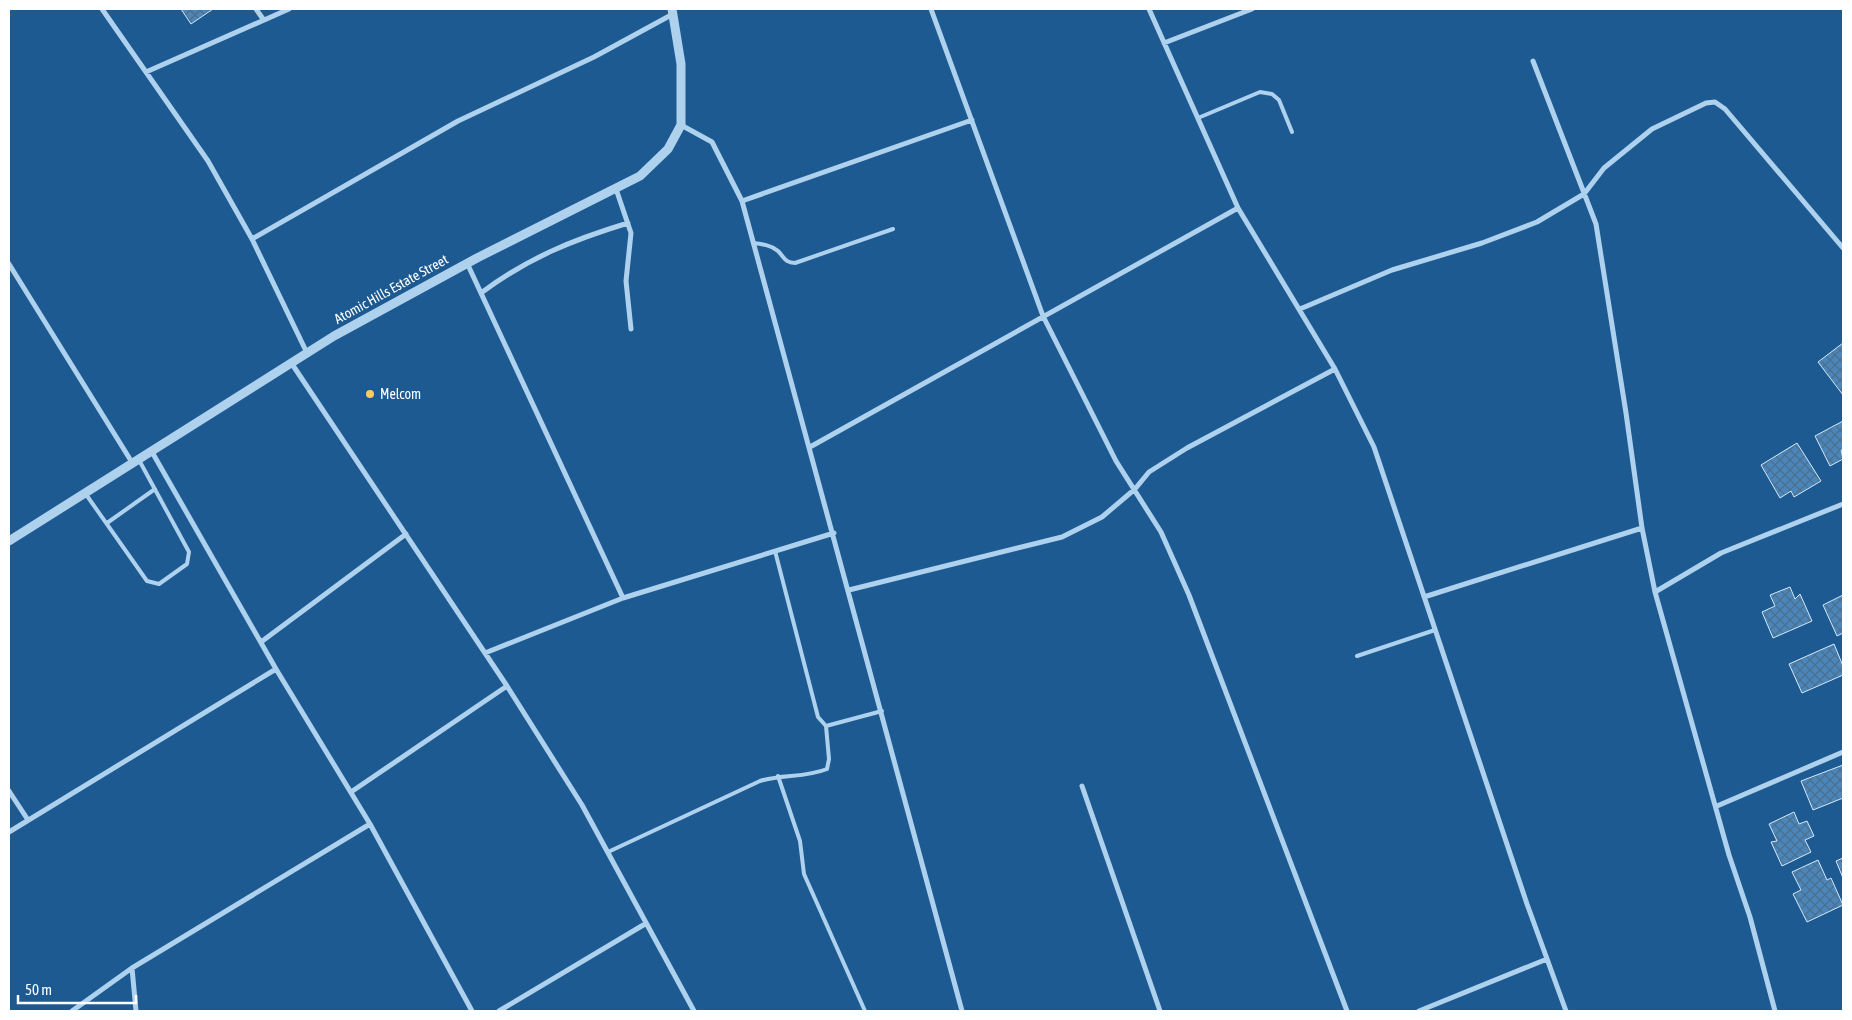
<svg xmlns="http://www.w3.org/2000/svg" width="1852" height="1020" font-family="'Asap Condensed',sans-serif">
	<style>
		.building { fill: url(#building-cross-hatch); stroke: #d4e9fa }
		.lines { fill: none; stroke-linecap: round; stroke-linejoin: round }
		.service { stroke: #aed1ee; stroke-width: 4 }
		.minor { stroke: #aed1ee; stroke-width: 5 }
		.tertiary { stroke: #aed1ee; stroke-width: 9 }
		.poi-dot { fill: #fdc76d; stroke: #1d5a92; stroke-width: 2 }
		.labels { text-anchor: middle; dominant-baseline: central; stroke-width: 4; stroke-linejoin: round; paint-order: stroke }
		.street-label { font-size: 14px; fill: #fff; stroke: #1d5a92 }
		.poi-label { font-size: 14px; fill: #fff; stroke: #1d5a92; text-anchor: start }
	</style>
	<defs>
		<pattern id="building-cross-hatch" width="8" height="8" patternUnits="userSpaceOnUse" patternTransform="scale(1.25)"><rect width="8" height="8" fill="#4a86ba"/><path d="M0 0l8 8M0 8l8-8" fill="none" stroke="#4b6f8e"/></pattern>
	</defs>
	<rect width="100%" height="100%" fill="#1d5a92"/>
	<path class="building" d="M181 9H213L191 24Z
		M1843 343V395L1818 362Z
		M1843 421V449L1841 450 1843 459 1830 466 1815 436Z
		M1797 443 1821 481 1794 497 1791 491 1780 498 1761 465Z
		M1790 587 1795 599 1800 594 1812 621 1773 638 1762 612 1775 606 1770 595Z
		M1843 595V633L1837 636 1823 605Z
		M1834 644 1843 666V675L1802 693 1789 664Z
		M1843 765V798L1813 810 1801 781Z
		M1794 812 1799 824 1807 821 1814 836 1805 840 1811 852 1782 866 1771 842 1777 841 1769 824Z
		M1843 858V878L1836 861Z
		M1818 860 1827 880 1831 878 1843 905 1807 922 1793 894 1801 890 1792 872Z"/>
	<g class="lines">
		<path class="service" d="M1198 118 1260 92 1272 94 1279 100 1292 132
			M753 243C762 244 771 245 778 251 784 257 785 263 795 263L893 229
			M85 493 147 581 159 584 187 564 189 552 139 460
			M107 523 155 489
			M775 551 818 717 826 726 882 711
			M1357 656 1435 630
			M778 776 800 841 804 874 865 1011
			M608 852 760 781C782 774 805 778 827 769L829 759 826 726"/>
		<path class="minor" d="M102 9 208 161 252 239 307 353
			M256 9 263 19
			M931 9 1043 316 1116 461 1161 532 1189 595 1347 1011
			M1149 9 1238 208 1335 369 1374 447 1527 904 1566 1011
			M1164 43 1252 9
			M1533 61 1596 224 1626 413 1642 528 1655 592 1729 855 1750 917 1775 1011
			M146 72 289 9
			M681 125 712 142 742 201 962 1011
			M616 189 631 233 626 281 631 329
			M742 201 972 120
			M252 239 458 121 594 57 673 14
			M467 263 623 598
			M9 264 133 464
			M481 293C528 258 572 240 628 223
			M1300 309 1392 270 1482 243 1537 222 1584 194 1604 168 1652 129 1706 103 1715 102 1725 109 1843 248
			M292 364 507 686 582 805 694 1011
			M810 447 1238 208
			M152 452 276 669 370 824 472 1011
			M849 590 1062 537 1102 517 1135 489 1149 472 1187 448 1335 369
			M1655 592 1721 553 1843 504
			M1424 597 1642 528
			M261 642 406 534
			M485 653 623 598 834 533
			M1082 786 1160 1011
			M9 791 28 820
			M351 792 507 686
			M1717 806 1843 752
			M9 832 276 669
			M132 968 136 1011
			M72 1011 132 968 370 824
			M499 1011 645 924
			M1419 1011 1547 959"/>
		<path class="tertiary" d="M9 541 334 336 477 258 640 176 668 149 681 125V64L672 9"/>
	</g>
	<circle class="poi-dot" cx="370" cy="394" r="5"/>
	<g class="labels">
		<g class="street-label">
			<text transform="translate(391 289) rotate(-29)">Atomic Hills Estate Street</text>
		</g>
		<g class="poi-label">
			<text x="380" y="394">Melcom</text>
		</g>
	</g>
	<rect width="1852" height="1020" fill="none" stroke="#ffffff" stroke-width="20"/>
	<path d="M18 995v8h118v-8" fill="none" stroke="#ffffff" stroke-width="2.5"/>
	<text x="25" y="995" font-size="15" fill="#ffffff" stroke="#1d5a92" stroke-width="4" paint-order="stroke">50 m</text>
</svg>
